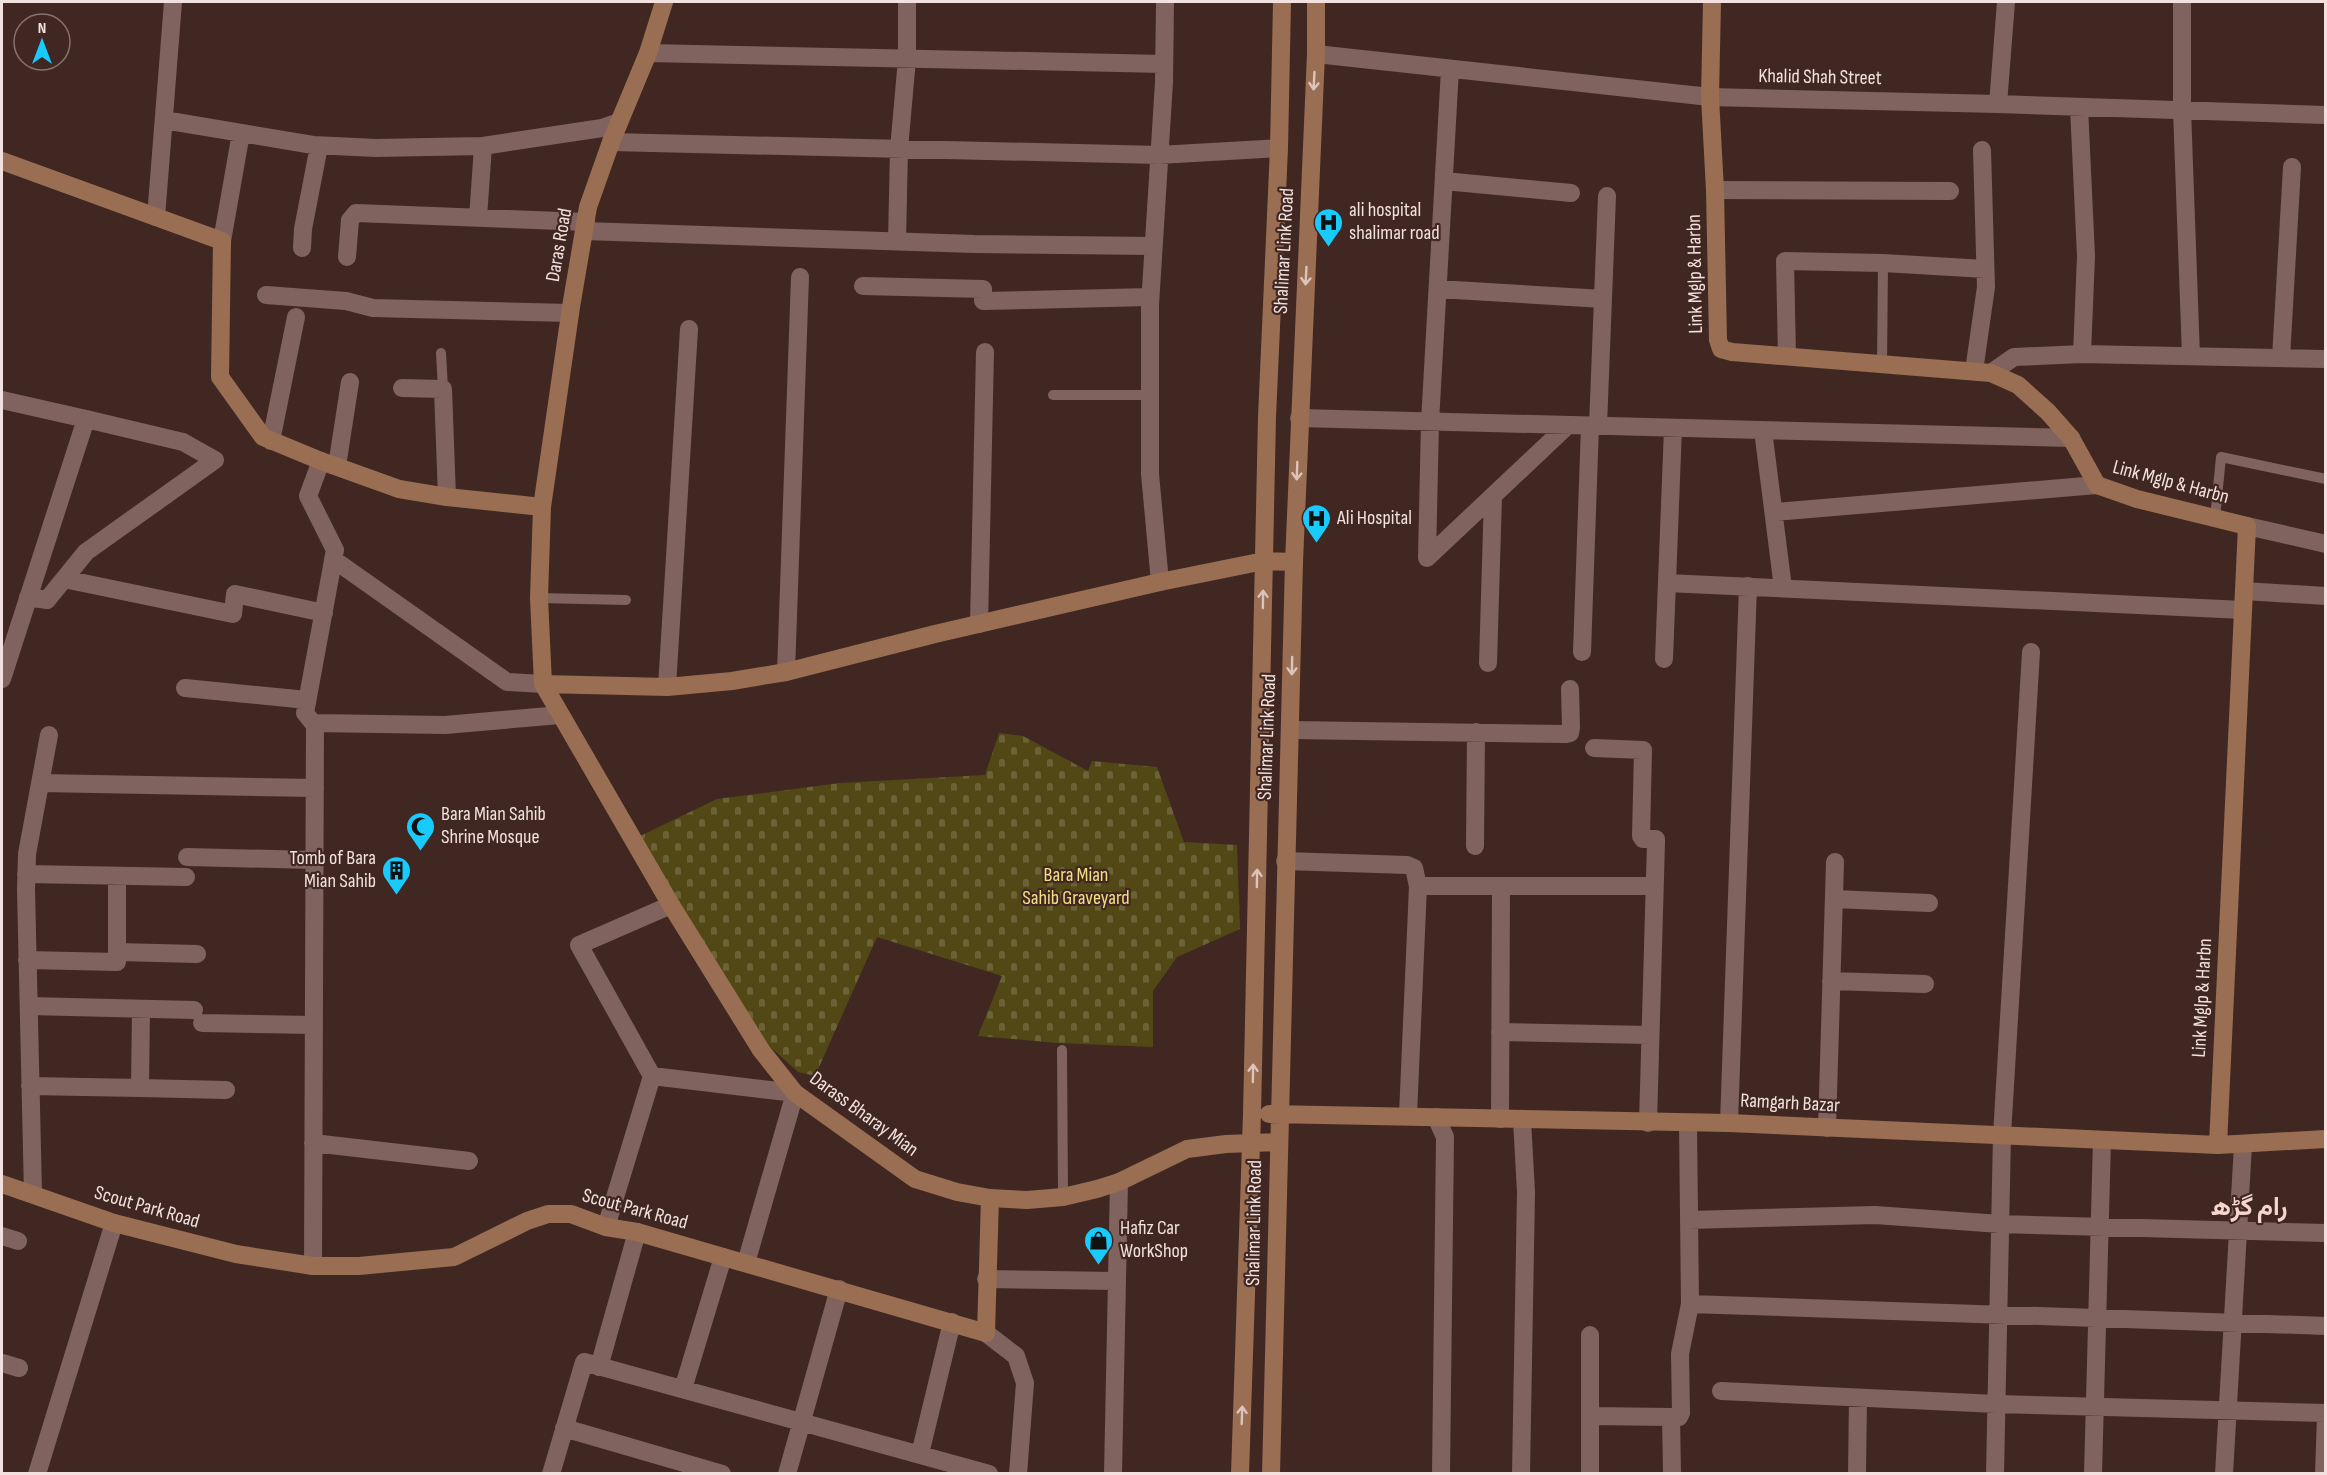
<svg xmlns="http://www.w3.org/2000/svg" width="2327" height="1475" font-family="'Sofia Sans Condensed',Vazirmatn,sans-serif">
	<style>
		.cemetery { fill: url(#cemetery-stones) }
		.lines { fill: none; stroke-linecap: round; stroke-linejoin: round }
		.lane { stroke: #80635e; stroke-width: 10 }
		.street { stroke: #80635e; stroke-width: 18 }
		.secondary { stroke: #996e53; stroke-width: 18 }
		.oneway { stroke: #dcc4bb }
		.labels { text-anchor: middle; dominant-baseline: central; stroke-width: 4.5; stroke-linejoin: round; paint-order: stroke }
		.street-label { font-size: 20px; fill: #f2e1de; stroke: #402722 }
		.poi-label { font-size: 20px; fill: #f2e1de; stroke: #402722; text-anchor: start }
		.park-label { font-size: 20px; fill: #f4e083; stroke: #402722 }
		.district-label { font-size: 26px; font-weight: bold; fill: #f7d5cf; stroke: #402722 }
	</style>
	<defs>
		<pattern id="cemetery-stones" width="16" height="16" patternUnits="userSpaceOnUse" patternTransform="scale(1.5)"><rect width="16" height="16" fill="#524815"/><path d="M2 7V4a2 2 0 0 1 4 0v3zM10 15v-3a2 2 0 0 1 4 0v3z" fill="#6b6237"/></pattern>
	</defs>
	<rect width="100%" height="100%" fill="#402722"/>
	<path class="cemetery" d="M999 733 1023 736 1088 771 1092 761 1157 767 1184 842 1237 845 1240 929 1177 957 1153 991V1047L1057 1043 978 1036 1002 976 877 937 815 1076 798 1072 767 1044 638 837 717 799 840 783 985 775Z"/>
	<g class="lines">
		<path class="lane" d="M441 353 443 389
			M1882 364 1883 263
			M1053 395H1150
			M2215 518 2221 457 2326 479
			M539 598 626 600
			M1062 1050 1063 1197"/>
		<path class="street" d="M2182 2V110L2191 356
			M648 53 1164 64
			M1316 54 1710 97 1998 104 2326 115
			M1450 69 1430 422 1427 558 1568 425
			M1998 104 2006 2
			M2079 107 2086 256 2082 354
			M164 120 313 145 376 148 483 146 602 128 619 122
			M611 142 1159 155 1279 148
			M1444 181 1571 193
			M1715 190 1950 191
			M156 217 173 2
			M478 218 483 146
			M584 231 974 244 1153 246
			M222 241 241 133
			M897 241 899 149 907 59V2
			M302 248 303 229 319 146
			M347 257 350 220 356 213 586 222
			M863 286 983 289V301L1150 297
			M1438 289 1603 299
			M266 295 346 301 373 308 570 313
			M1787 356 1785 261 1883 263 1985 269
			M2281 358 2292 167
			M1974 371 1986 287 1982 150
			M1991 373 2014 357 2082 354 2326 359
			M402 388 443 389 447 497
			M2 400 86 419 2 679
			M1299 418 2071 438
			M1598 426 1607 196
			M1763 430 1783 588
			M271 441 296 317
			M321 461 308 496 335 550 305 713 313 723 445 725 560 715
			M337 466 350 382
			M1774 512 2097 485
			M2247 526 2326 544
			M333 559 507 682 543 684
			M64 579 233 614 235 594 324 613
			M1160 582 1150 474V305L1164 82 1165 2
			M1667 583 2243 610
			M2244 591 2326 596
			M28 597 47 600 86 552 215 460 183 442 86 419
			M979 624 985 352
			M1582 652 1590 426
			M1664 659 1673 428
			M1488 663 1493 496
			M786 672 800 277
			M667 687 689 329
			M185 688 307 700
			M1291 730 1566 734 1570 733 1571 728 1570 689
			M1594 748 1643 750 1641 836 1643 839H1656V842L1648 1123
			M40 783 315 788
			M1475 846 1476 732
			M187 857 314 860
			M1285 861 1407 865 1414 868 1418 886
			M26 874 186 877
			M1834 899 1929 903
			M671 905 579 945 652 1076 795 1093 746 1263
			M117 952 197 954
			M27 960 117 962V876
			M1831 981 1925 984
			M29 1006 194 1010
			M202 1023 313 1025
			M1500 1032 1650 1035
			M30 1086 140 1088 141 1009
			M140 1088 226 1090
			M1408 1115 1418 886H1654
			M1436 1117 1445 1137 1441 1474
			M1500 1119 1501 886
			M1729 1123 1748 586
			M1827 1128 1835 862
			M313 1143 469 1161
			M33 1194 26 889 27 854 49 735
			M1689 1220 1875 1215 2000 1224 2326 1233
			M606 1227 652 1076
			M2 1236 18 1241
			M313 1266 315 723
			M986 1279 1117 1281
			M1690 1304 2326 1326
			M986 1333 1016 1356 1025 1383 1018 1474
			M2 1363 19 1368
			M599 1367 637 1232
			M683 1389 723 1257
			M1721 1391 1996 1404 2326 1413
			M1590 1416 1671 1417
			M564 1428 722 1474
			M920 1454 952 1322
			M37 1474 114 1223
			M551 1474 584 1362 989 1474
			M787 1474 839 1289
			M1113 1474 1119 1182
			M1521 1474 1526 1192 1522 1120
			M1590 1474V1335
			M1672 1474 1671 1417H1679L1681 1413 1680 1354 1690 1304 1688 1123
			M1857 1474 1858 1398
			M1995 1474 2002 1135 2031 652
			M2093 1474 2102 1140
			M2224 1474 2243 1145
			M2324 1474 2326 1416"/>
		<path class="secondary" d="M1712 2 1710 97 1715 190 1718 340 1721 349 1732 352 1991 373 2018 385 2048 412 2071 438 2097 485 2137 499 2247 526 2218 1145
			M2 161 222 241 220 377 263 437 321 461 399 489 447 497 542 507 539 598 543 684 671 905 761 1050 795 1093 915 1179 957 1192 990 1198 1027 1200 1063 1197 1097 1189 1119 1182 1187 1149 1226 1144 1279 1142
			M542 507 571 307 588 207 611 142 648 53 664 2
			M543 684 667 687 732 681 786 672 935 634 1160 582 1264 561 1294 562
			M1269 1114 1729 1123 2218 1145 2326 1139
			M2 1184 114 1223 236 1254 313 1266H359L454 1257 527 1221 548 1214H571L606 1227 637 1232 986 1333 990 1198
			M1240 1474 1252 1114 1267 417 1279 148 1282 2
			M1271 1474 1294 562 1316 54V2"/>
	</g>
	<defs><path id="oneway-shaft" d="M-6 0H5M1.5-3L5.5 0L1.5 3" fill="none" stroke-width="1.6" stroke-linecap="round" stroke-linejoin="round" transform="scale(1.5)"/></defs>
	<g class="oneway">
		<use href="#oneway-shaft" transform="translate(1314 81) rotate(93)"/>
		<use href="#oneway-shaft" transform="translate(1306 276) rotate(93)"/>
		<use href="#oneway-shaft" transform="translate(1297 471) rotate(92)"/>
		<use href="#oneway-shaft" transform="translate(1263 599) rotate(-89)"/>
		<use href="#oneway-shaft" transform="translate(1292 666) rotate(91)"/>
		<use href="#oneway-shaft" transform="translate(1257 878) rotate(-89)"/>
		<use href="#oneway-shaft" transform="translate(1253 1073) rotate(-89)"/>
		<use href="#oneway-shaft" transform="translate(1242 1415) rotate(-88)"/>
	</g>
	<defs>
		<symbol id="hospital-pin" viewBox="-11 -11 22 30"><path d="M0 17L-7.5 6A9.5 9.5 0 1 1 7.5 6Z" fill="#19cafc" stroke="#402722"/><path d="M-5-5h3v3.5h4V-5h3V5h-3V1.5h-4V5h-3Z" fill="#111"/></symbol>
		<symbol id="mosque-pin" viewBox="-11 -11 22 30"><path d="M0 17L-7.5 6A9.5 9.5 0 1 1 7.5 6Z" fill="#19cafc" stroke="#402722"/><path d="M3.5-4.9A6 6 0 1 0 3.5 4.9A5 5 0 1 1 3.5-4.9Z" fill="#111"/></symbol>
		<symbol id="building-pin" viewBox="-11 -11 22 30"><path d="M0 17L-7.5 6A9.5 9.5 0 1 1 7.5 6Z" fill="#19cafc" stroke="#402722"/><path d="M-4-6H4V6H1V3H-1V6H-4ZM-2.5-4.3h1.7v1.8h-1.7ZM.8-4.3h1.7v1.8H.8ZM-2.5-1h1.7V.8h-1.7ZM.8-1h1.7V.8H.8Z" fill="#111"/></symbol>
		<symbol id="shop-pin" viewBox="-11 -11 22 30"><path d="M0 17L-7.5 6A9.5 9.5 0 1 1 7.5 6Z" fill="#19cafc" stroke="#402722"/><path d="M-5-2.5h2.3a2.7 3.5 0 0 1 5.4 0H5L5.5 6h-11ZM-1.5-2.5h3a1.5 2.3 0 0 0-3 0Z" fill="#111"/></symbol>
	</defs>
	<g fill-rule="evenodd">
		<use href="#hospital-pin" x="1312" y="206" width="33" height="45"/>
		<use href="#hospital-pin" x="1300" y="502" width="33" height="45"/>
		<use href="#mosque-pin" x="404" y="810" width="33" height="45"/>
		<use href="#building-pin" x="380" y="854" width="33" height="45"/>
		<use href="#shop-pin" x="1082" y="1224" width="33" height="45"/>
	</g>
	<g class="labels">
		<g class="street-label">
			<text transform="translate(1820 77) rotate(1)">Khalid Shah Street</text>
			<text transform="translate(559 245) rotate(-80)">Daras Road</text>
			<text transform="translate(1284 251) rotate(-87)">Shalimar Link Road</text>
			<text transform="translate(1695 274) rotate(-91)">Link Mglp &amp; Harbn</text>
			<text transform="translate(2171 482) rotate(15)">Link Mglp &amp; Harbn</text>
			<text transform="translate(1267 737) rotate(-88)">Shalimar Link Road</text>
			<text transform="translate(2202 998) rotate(-87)">Link Mglp &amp; Harbn</text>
			<text transform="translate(1790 1103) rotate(3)">Ramgarh Bazar</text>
			<text transform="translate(864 1114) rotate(36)">Darass Bharay Mian</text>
			<text transform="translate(147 1207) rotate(16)">Scout Park Road</text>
			<text transform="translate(635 1209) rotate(15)">Scout Park Road</text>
			<text transform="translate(1254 1223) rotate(-89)">Shalimar Link Road</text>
		</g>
		<g class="poi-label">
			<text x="1349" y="210">ali hospital<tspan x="1349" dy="23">shalimar road</tspan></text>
			<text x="1337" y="518">Ali Hospital</text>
			<text x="441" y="814">Bara Mian Sahib<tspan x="441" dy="23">Shrine Mosque</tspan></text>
			<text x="376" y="858" text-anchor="end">Tomb of Bara<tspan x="376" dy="23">Mian Sahib</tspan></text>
			<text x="1120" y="1228">Hafiz Car<tspan x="1120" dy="23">WorkShop</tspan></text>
		</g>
		<g class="park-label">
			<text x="1076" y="875">Bara Mian<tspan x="1076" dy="23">Sahib Graveyard</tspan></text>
		</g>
		<g class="district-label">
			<text x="2249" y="1207">رام گڑھ</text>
		</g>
	</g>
	<rect width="2327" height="1475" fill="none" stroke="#f2e1de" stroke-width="6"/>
	<g transform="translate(42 42)"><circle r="28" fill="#402722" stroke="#87716d" stroke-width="1.5"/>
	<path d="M0-4.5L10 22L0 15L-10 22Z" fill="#19cafc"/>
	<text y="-9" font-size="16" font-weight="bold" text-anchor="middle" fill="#f2e1de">N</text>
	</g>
</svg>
